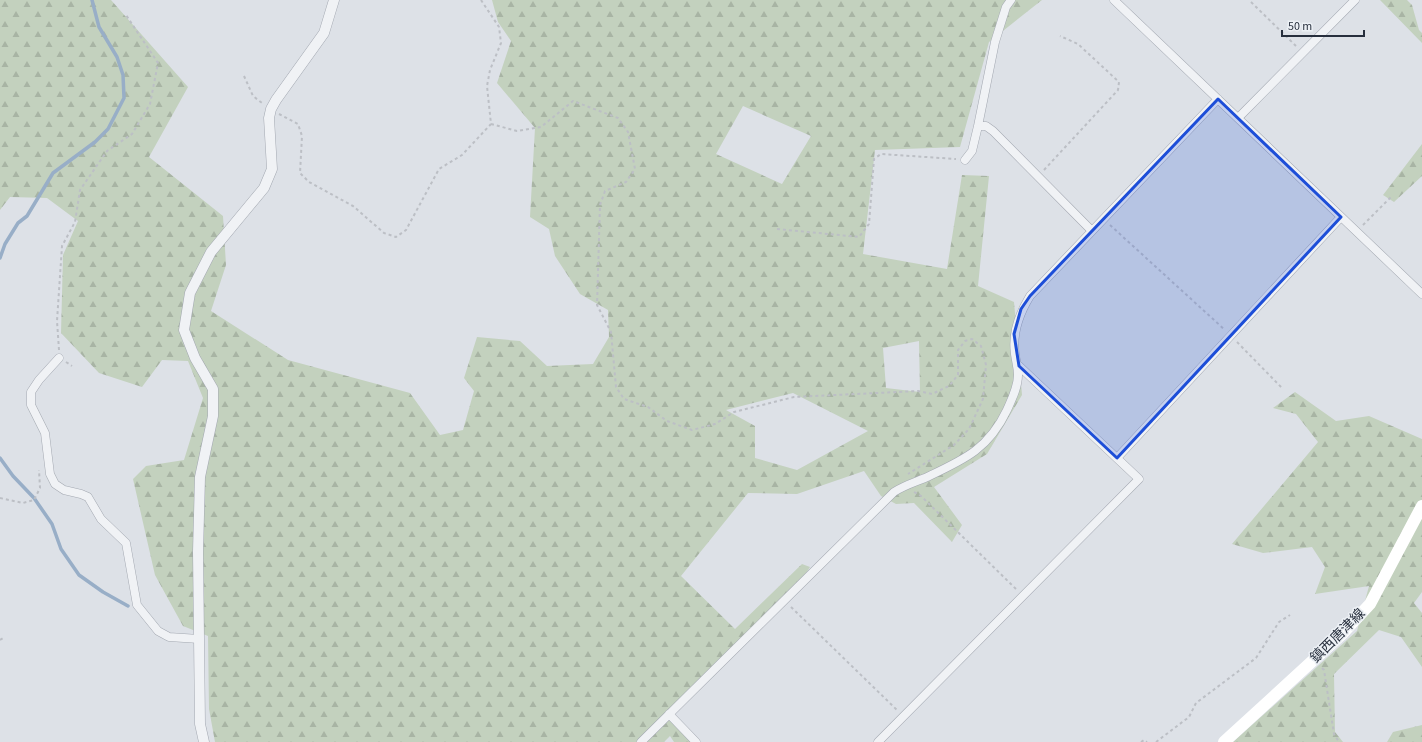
<svg xmlns="http://www.w3.org/2000/svg" width="1422" height="742" font-family="'Source Sans 3','Noto Sans JP',sans-serif">
	<style>
		.forest { fill: url(#forest-firs); fill-rule: evenodd }
		.lines { fill: none; stroke-linecap: round; stroke-linejoin: round }
		.stream { stroke: #98aec7; stroke-width: 3.5 }
		.minor-casing { stroke: #a3a8b1; stroke-width: 9 }
		.tertiary-casing { stroke: #a3a8b1; stroke-width: 11 }
		.path { stroke: #bcbfc5; stroke-width: 2; stroke-dasharray: 3 3; stroke-linecap: butt }
		.minor { stroke: #f0f2f5; stroke-width: 8 }
		.tertiary { stroke: #f0f2f5; stroke-width: 10 }
		.secondary { stroke: #fff; stroke-width: 12 }
		.marked { fill: #1d4ed8; fill-opacity: 0.2; stroke: #1d4ed8; stroke-width: 3; stroke-linejoin: round }
		.labels { text-anchor: middle; dominant-baseline: central; stroke-width: 3; stroke-linejoin: round; paint-order: stroke }
		.street-label { font-size: 14px; fill: #272f3d; stroke: #ecf0f5 }
	</style>
	<defs>
		<pattern id="forest-firs" width="22" height="20" patternUnits="userSpaceOnUse"><rect width="22" height="20" fill="#c3d1be"/><path d="M5 1l3.5 6h-7zM16 11l3.5 6h-7z" fill="#a8b4a4"/></pattern>
	</defs>
	<rect width="100%" height="100%" fill="#dde1e7"/>
	<path class="forest" d="M0 0H111L188 87 149 157 223 216 226 265 211 311 288 360 410 393 440 435 463 430 474 391 464 378 477 337 520 341 547 366 593 364 609 337 608 310 580 294 555 256 549 229 530 217 535 128 497 83 511 41 498 22 492 0H1042L989 42 960 147 875 150 863 254 947 269 962 175 989 176 978 286 1014 302 1022 395 987 454 934 487 962 525 952 542 914 503 896 504 881 496 864 471 797 494 748 493 681 576 735 629 802 564 810 567 787 603 668 711 696 742H674L670 736 664 742H215L209 709 208 636 183 626 155 575 133 479 146 466 184 460 203 398 188 361 162 360 142 387 99 373 61 333 63 255 78 221 47 198 10 197 0 210ZM743 106 811 136 782 184 716 154ZM919 341 920 392 886 388 883 348ZM793 393 868 431 797 470 755 458V426L726 410Z
		M1380 0H1407L1412 5 1419 30 1422 33V43Z
		M1422 144V176L1394 202 1383 195Z
		M1295 392 1336 421 1369 416 1422 439V592L1414 603 1422 613V667L1401 637 1379 630 1334 674 1335 732 1343 742H1233L1357 631 1369 586 1315 594 1325 567 1312 547 1263 553 1232 544 1318 442 1296 414 1273 408Z
		M1422 725V742H1387L1393 732Z"/>
	<g class="lines">
		<path class="stream" d="M0 258 5 244 18 223 27 216 53 173 95 142 108 129 124 98 123 75 117 57 99 27 92 0
			M0 458 13 476 34 498 52 524 61 549 79 575 103 592 128 606"/>
		<defs>
			<path id="minor" d="M1114 0 1422 294
				M1238 118 1355 0
				M978 126 995 42 1006 7 1011 0
				M965 160 972 151 978 126H986L993 131 1092 231
				M59 358 39 380 31 392V405L45 433 50 474 55 484 64 490 81 494 88 497 101 519 126 543 137 605 158 631 169 637 199 639
				M1117 458 1341 217
				M669 714 696 742
				M641 742 894 492C905 485 913 483 925 478 963 460 988 450 1007 410 1012 399 1018 387 1018 375 1018 367 1016 362 1015 354 1012 333 1019 314 1030 296L1218 99
				M878 742 1139 479 1019 366"/>
			<path id="tertiary" d="M204 742 200 724 198 552 200 477 213 416V389L195 358 184 330 190 293 211 252 264 188 272 169 269 118 271 109 276 100 324 33 334 0"/>
		</defs>
		<use href="#minor" class="minor-casing"/>
		<use href="#tertiary" class="tertiary-casing"/>
		<path class="path" d="M1251 2 1296 46
			M244 76 253 96 262 103
			M279 114 298 124 302 136 300 173 309 182 353 206 384 233 396 237 406 230 439 169 462 155 491 124 487 86 490 70 501 43 499 27 481 0
			M491 124 517 131 541 127 573 101 618 118 628 132 635 169 626 182 605 191 600 205 597 305 611 332 616 387 624 399 648 407 667 421 692 430 715 424 734 412 794 397 918 391 932 394 949 386 958 375V350L965 341 972 339 981 346 986 365 983 399 969 429 954 445 908 474
			M1044 170 1118 90 1119 82 1078 44 1060 36
			M1110 225 1225 330
			M1363 225 1392 196
			M777 229 859 237 869 224 874 159 881 154 956 159
			M1237 342 1283 389
			M59 350 57 321 62 246 75 222 80 190 107 151 132 134 150 104 158 63 126 15
			M66 362 72 366
			M914 492 921 496 1017 590
			M0 498 23 503 34 500 40 488 39 470
			M791 607 897 710
			M0 640 5 637
			M1322 668 1324 670 1334 734 1339 742
			M1141 742 1144 740 1147 742
			M1156 742 1189 717 1196 703 1256 658 1279 622 1290 615"/>
		<use href="#minor" class="minor"/>
		<use href="#tertiary" class="tertiary"/>
		<path class="secondary" d="M1224 742 1343 633 1370 604 1422 506"/>
	</g>
	<path class="marked" d="M1218 99 1341 217 1117 458 1019 366 1014 334 1021 309 1030 296Z"/>
	<g class="labels">
		<g class="street-label">
			<text transform="translate(1338 636) rotate(-45)">鎮西唐津線</text>
		</g>
	</g>
	<path d="M1282 30v6h82v-6" fill="none" stroke="#272f3d" stroke-width="2"/>
	<text x="1288" y="30" font-size="12" fill="#272f3d" stroke="#ecf0f5" stroke-width="3" paint-order="stroke">50 m</text>
</svg>
